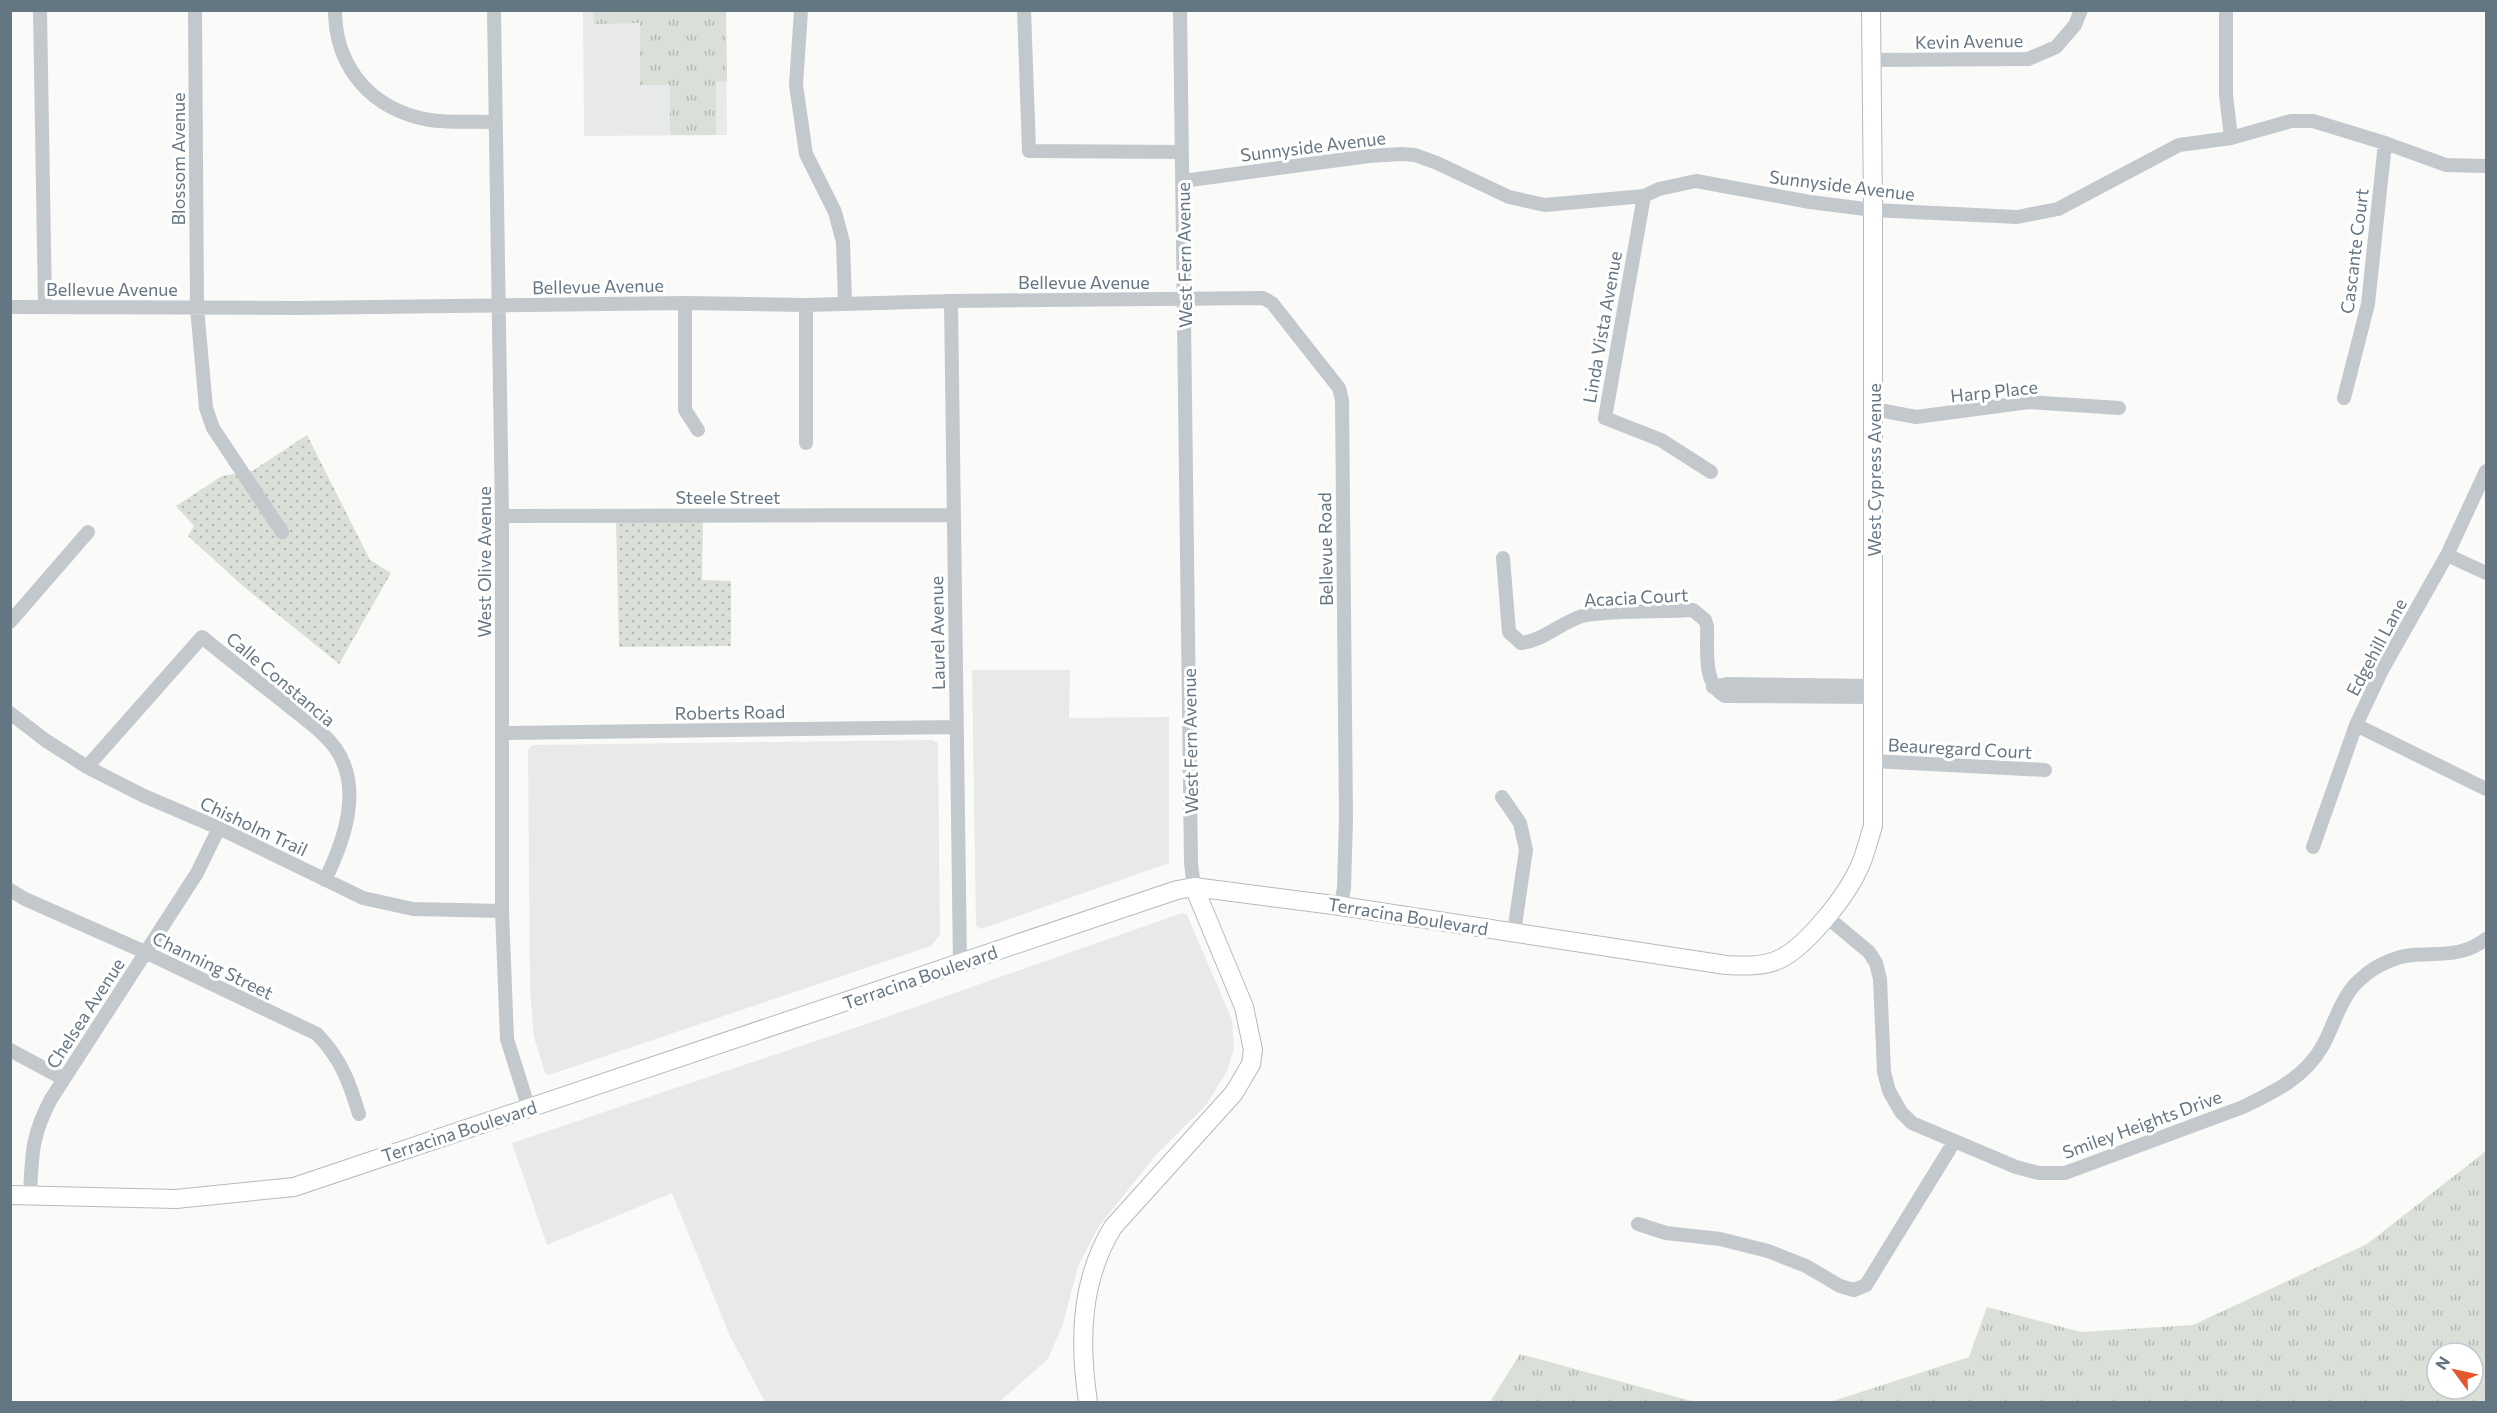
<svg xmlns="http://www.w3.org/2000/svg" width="2497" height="1413" font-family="Commissioner,sans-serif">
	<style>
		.built { fill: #e8e9e9 }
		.grass { fill: url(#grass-dots) }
		.park { fill: url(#park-tufts); fill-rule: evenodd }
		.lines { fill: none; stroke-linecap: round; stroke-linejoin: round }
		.major-casing { stroke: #b5babe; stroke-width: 20 }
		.minor { stroke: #c3c8cc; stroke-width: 14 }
		.major { stroke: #fff; stroke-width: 18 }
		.labels { text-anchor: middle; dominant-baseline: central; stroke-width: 6; stroke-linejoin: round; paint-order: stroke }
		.street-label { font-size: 18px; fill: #657683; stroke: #fff }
	</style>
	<defs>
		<pattern id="grass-dots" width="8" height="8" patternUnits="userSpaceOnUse" patternTransform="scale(1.5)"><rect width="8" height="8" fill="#dadfd7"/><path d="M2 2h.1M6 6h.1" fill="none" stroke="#b4b9b4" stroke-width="1.8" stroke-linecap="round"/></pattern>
		<pattern id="park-tufts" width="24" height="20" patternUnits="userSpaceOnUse" patternTransform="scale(1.5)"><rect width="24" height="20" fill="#dadfd7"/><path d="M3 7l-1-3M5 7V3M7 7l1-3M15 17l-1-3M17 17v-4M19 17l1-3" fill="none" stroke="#b4b9b4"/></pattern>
	</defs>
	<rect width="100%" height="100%" fill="#fafaf8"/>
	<path class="built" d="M583 11H726L727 135 584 136Z
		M972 670H1070L1069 718 1169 717V863L981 929 976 926Z
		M932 740 938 743V746L940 935 931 946 549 1075 545 1073 534 1037 530 988 528 750 530 747 533 745Z
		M1182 913 1187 915 1232 1020 1234 1048 1227 1071 1207 1104 1156 1155 1099 1226 1078 1266 1063 1324 1048 1359 999 1402H765L730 1336 672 1193 547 1245 512 1143 878 1020Z"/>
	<path class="grass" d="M307 435 370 560 391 573 339 664 244 587 188 536 194 526 176 506 222 476 252 471Z
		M616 520 703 522 702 580 731 581V646L619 647Z"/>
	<path class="park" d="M594 11H726L727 81 716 82V135H670V85H640V23L594 24Z
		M2486 1151V1402H1830L1969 1357 1987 1307 2081 1332 2193 1325 2367 1244ZM2437 1353H2473V1389H2437Z
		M1520 1354 1695 1402H1490Z"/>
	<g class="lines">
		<defs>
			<path id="major" d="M10 1195 176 1199 294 1187 1177 890 1194 887 1341 906 1726 965C1744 966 1763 967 1780 959 1807 946 1846 896 1858 870 1865 857 1868 841 1873 826V210L1871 10
				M1088 1402C1079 1342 1080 1281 1113 1227L1234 1093 1251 1064 1253 1050 1244 1007 1194 887"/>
		</defs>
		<use href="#major" class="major-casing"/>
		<path class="minor" d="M40 10 45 306
			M195 10 197 308 206 408 213 428 282 532
			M335 10C335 63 366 103 416 117 440 124 470 121 495 122
			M494 10 502 516V911L507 1039 529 1109
			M801 10 796 85 806 154 835 212 843 242 845 303
			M1024 10 1029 151 1182 152
			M1180 10 1191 863 1194 887
			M2226 10V95L2231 138
			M1872 60 2028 59 2056 47 2075 25 2081 10
			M1183 181 1369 156 1401 154 1415 155 1437 163 1509 197 1545 205 1644 196 1659 189 1696 181 1810 202 1873 210 2017 217 2058 209 2179 145 2231 138 2291 121H2313L2385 143 2446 165 2486 166
			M1644 196 1605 418 1661 440 1711 472
			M951 301 960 964
			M685 303V410L698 430
			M806 305V443
			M10 307 297 308 685 303 806 305 951 301 1263 298 1272 303 1339 388 1342 400 1346 819 1344 887 1341 906
			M2344 398 2368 304 2385 143
			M1874 409 1916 417 2029 402 2119 408
			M502 516 953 515
			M2447 555 2486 573
			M1503 558 1509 632 1521 643C1544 641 1563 620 1586 615 1617 610 1661 612 1693 610L1705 620 1707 626C1708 650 1702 683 1725 696L1875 697
			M10 622 88 532
			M1713 687 1727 684 1875 686
			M10 713 45 740 87 767 144 796 219 828 363 898 413 909 502 911
			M2356 725 2486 789
			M503 733 957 727
			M1873 761 2045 770
			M87 767 202 637C229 659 257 681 285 703 302 717 322 730 336 749 363 789 344 841 325 880
			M1502 797 1520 823 1526 850 1514 932
			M2313 847 2356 725 2382 670 2447 555 2486 471
			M10 890 25 899 145 952 317 1034C341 1059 349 1081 359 1114
			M1827 917 1869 952 1876 963 1880 979 1884 1072 1889 1091 1901 1112 1912 1123 2016 1167 2039 1173H2065L2243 1107C2274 1092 2304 1078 2322 1047 2335 1024 2341 994 2363 977 2375 966 2396 956 2413 955 2440 953 2463 957 2486 939
			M10 1050 64 1079
			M30 1196C32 1154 31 1137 51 1099L197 873 219 828
			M1638 1224 1666 1233 1720 1239 1768 1251 1806 1266 1840 1286 1854 1290 1866 1285 1954 1142"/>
		<use href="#major" class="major"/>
	</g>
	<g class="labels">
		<g class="street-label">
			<text transform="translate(1969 41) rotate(-1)">Kevin Avenue</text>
			<text transform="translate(1313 146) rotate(-7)">Sunnyside Avenue</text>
			<text transform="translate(178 159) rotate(-90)">Blossom Avenue</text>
			<text transform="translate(1842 185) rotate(7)">Sunnyside Avenue</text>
			<text transform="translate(2354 251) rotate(-83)">Cascante Court</text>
			<text transform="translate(1184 255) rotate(-91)">West Fern Avenue</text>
			<text x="1084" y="282">Bellevue Avenue</text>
			<text transform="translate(598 286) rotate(-1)">Bellevue Avenue</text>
			<text x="112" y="289">Bellevue Avenue</text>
			<text transform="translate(1602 327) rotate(-80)">Linda Vista Avenue</text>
			<text transform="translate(1994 391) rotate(-6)">Harp Place</text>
			<text transform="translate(1874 470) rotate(-90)">West Cypress Avenue</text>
			<text x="728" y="497">Steele Street</text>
			<text transform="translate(1325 549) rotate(-91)">Bellevue Road</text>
			<text transform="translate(484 562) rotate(-90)">West Olive Avenue</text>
			<text transform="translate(1636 597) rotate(-3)">Acacia Court</text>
			<text transform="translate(937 633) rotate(-91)">Laurel Avenue</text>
			<text transform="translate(2376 647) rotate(-62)">Edgehill Lane</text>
			<text transform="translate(281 679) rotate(40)">Calle Constancia</text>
			<text transform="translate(730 712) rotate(-1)">Roberts Road</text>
			<text transform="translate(1190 741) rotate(-91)">West Fern Avenue</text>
			<text transform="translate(1960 748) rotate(3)">Beauregard Court</text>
			<text transform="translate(254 826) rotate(25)">Chisholm Trail</text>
			<text transform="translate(1408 916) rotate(9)">Terracina Boulevard</text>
			<text transform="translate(213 965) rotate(26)">Channing Street</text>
			<text transform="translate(920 977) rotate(-19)">Terracina Boulevard</text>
			<text transform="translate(85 1013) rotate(-57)">Chelsea Avenue</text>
			<text transform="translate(2142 1124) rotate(-20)">Smiley Heights Drive</text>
			<text transform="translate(459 1131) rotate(-18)">Terracina Boulevard</text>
		</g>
	</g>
	<rect width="2497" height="1413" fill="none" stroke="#657683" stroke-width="24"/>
	<g transform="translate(2455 1371) rotate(303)"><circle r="28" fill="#ffffff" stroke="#c1c8cd" stroke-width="1.5"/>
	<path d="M0-4.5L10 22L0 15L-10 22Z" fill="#e4572e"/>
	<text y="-9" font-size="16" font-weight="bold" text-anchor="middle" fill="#657683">N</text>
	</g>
</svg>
